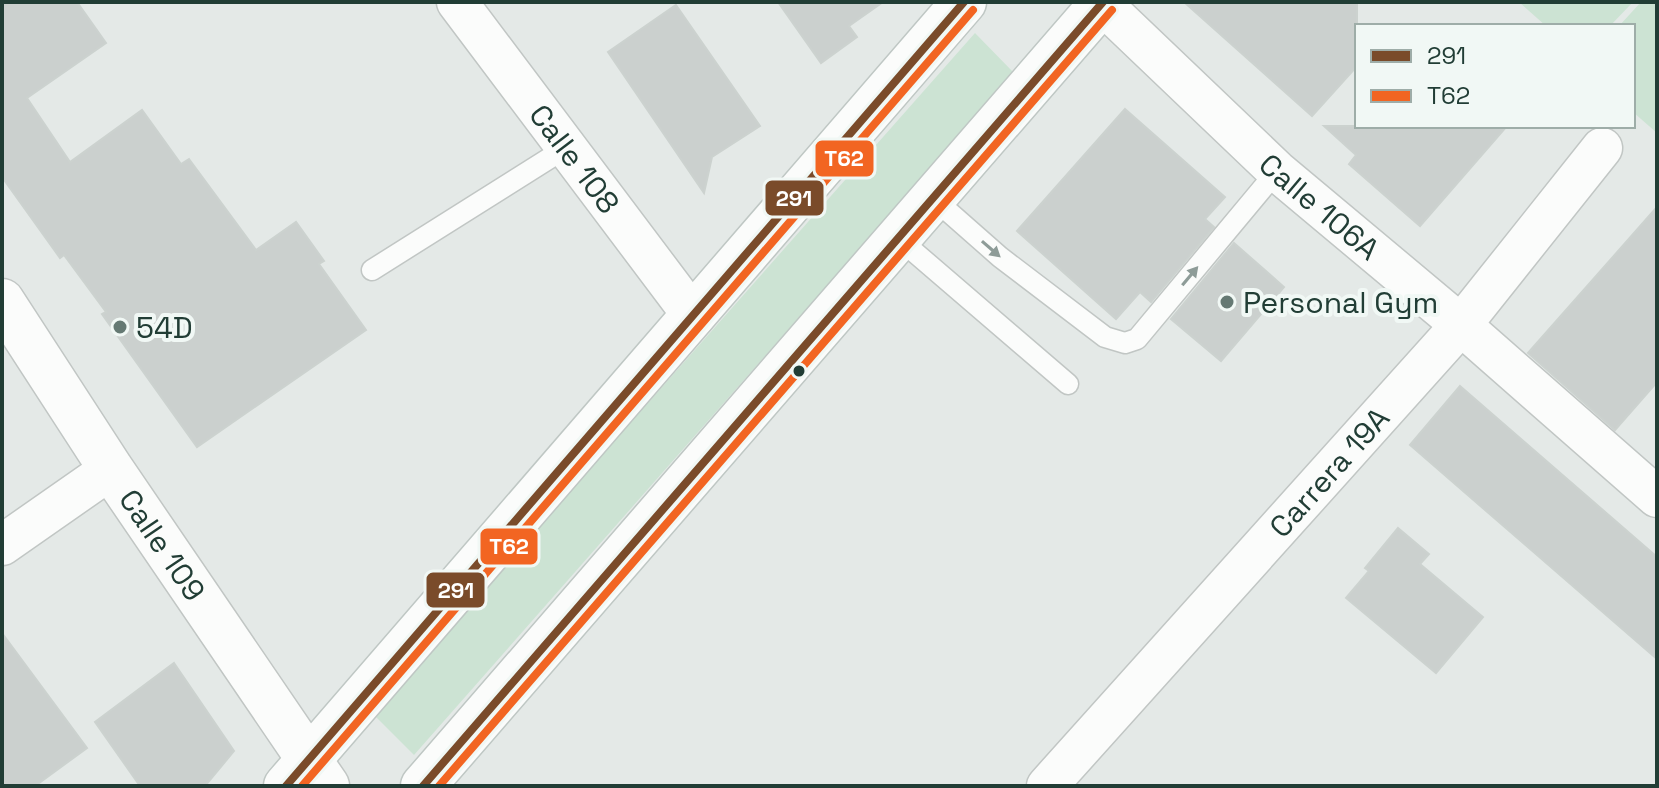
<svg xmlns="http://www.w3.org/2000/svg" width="1659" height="788" font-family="'Space Grotesk',sans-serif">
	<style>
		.green { fill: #cce3d3 }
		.building { fill: #cbd0ce; stroke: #ccd2cf; stroke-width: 2 }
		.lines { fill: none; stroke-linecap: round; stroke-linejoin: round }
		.service-casing { stroke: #c1c6c4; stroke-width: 23 }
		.minor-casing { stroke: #c1c6c4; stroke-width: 43 }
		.tertiary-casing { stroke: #c1c6c4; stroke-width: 47 }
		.secondary-casing { stroke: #bfc7c4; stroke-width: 47 }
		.service { stroke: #fbfcfb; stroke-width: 20 }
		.minor { stroke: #fbfcfb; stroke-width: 40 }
		.tertiary { stroke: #fbfcfb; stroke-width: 44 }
		.secondary { stroke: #fbfcfb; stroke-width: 44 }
		.bus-1-casing { stroke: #f1f8f5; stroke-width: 14 }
		.bus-2-casing { stroke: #f1f8f5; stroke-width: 14 }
		.bus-1 { stroke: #7a4b2a; stroke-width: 8 }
		.bus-2 { stroke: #f26522; stroke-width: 8 }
		.oneway { fill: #8e9c98 }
		.poi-dot { fill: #657973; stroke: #f1f8f5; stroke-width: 3 }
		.bus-dot { fill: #213d35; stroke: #f1f8f5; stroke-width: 3 }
		.labels { text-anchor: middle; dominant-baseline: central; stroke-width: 8; stroke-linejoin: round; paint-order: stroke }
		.street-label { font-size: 30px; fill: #213d35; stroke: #f1f8f5 }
		.poi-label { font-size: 30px; fill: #213d35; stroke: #f1f8f5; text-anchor: start }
		.line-badge { stroke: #f1f8f5; stroke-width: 3 }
		.badge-label { font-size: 22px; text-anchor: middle; font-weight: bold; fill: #fff }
	</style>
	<rect width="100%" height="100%" fill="#e4e9e7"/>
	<path class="green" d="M1519 2H1633L1610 26H1546Z
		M1641 2H1657V133L1633 112V26H1619Z
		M975 33 1014 73 414 755 373 714Z"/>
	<path class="building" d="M2 2H77L106 43 27 98 70 162 142 110 181 164 189 159 256 250 296 222 324 261 319 264 366 330 197 447 102 314 106 312 64 255 60 258 2 177Z
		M778 2H883L849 26 857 37 821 63Z
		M1184 2H1357V66L1312 116Z
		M676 5 760 126 712 157 704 193 608 52Z
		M1125 109 1225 197 1205 219 1214 227 1151 302 1140 292 1116 319 1017 231Z
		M1324 126H1507L1420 226 1349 164 1356 155Z
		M1657 207V382L1615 430 1528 353Z
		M1234 243 1284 287 1221 361 1171 319Z
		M1460 386 1657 557V659L1410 445Z
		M1398 528 1429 554 1420 564 1483 617 1436 673 1346 598 1369 571 1365 568Z
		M2 633 87 748 35 786H2Z
		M174 663 234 751 205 786H140L95 722Z"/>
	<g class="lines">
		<defs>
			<path id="service" d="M933 198 1000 257 1105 337 1125 343 1137 339 1277 171
				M898 238 1068 384
				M372 270 553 156 569 151"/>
			<g id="minor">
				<path id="s1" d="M457 2 694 317"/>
				<path id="s2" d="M1100 2 1277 171 1461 325 1657 497"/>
				<path d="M2 545 111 469"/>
				<path id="s3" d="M1047 786 1461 325 1602 148"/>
			</g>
			<g id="tertiary">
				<path id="s4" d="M2 301 111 469 327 786"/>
			</g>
			<path id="secondary" d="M286 786 964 2
				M423 786 1103 2"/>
		</defs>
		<use href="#service" class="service-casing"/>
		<use href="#minor" class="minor-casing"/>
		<use href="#tertiary" class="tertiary-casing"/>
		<use href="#secondary" class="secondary-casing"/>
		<use href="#service" class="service"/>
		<use href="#minor" class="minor"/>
		<use href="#tertiary" class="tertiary"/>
		<use href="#secondary" class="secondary"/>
		<defs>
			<path id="bus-1" d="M286 786 964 2
				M423 786 1103 2"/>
			<path id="bus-2" d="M302 786 973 10
				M439 786 1112 10"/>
		</defs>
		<use href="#bus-1" class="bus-1-casing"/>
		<use href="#bus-2" class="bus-2-casing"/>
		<use href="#bus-1" class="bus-1"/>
		<use href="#bus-2" class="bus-2"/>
	</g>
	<defs><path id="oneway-solid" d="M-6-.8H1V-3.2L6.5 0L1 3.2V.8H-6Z" transform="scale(2)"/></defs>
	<g class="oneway">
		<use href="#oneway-solid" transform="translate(991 249) rotate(41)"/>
		<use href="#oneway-solid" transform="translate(1190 276) rotate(-50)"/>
	</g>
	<g class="poi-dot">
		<circle cx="1227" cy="302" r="8"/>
		<circle cx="120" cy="327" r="8"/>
	</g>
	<circle class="bus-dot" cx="799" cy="371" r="7"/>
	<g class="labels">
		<g class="street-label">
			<text stroke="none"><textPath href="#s1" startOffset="196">Calle 108</textPath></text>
			<text stroke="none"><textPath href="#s2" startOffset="300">Calle 106A</textPath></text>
			<text stroke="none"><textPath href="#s3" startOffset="422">Carrera 19A</textPath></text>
			<text stroke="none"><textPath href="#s4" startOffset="292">Calle 109</textPath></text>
		</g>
		<g class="poi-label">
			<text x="1243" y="302">Personal Gym</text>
			<text x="136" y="327">54D</text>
		</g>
	</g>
	<g class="line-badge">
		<rect x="814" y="139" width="61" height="39" rx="8" fill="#f26522"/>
		<rect x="764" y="179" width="61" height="38" rx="8" fill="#7a4b2a"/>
		<rect x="479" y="527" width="60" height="39" rx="8" fill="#f26522"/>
		<rect x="425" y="571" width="61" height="38" rx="8" fill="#7a4b2a"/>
	</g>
	<g class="badge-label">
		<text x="844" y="166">T62</text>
		<text x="794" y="206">291</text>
		<text x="509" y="554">T62</text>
		<text x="456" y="598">291</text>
	</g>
	<rect width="1659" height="788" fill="none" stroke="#213d35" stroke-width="8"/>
	<rect x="1355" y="24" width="280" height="104" fill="#f1f8f5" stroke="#9eada8" stroke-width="2"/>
	<rect x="1371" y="50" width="40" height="12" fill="#7a4b2a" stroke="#9eada8" stroke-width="2"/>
	<text x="1427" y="64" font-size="24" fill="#213d35">291</text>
	<rect x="1371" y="90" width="40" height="12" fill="#f26522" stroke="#9eada8" stroke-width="2"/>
	<text x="1427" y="104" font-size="24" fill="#213d35">T62</text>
</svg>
